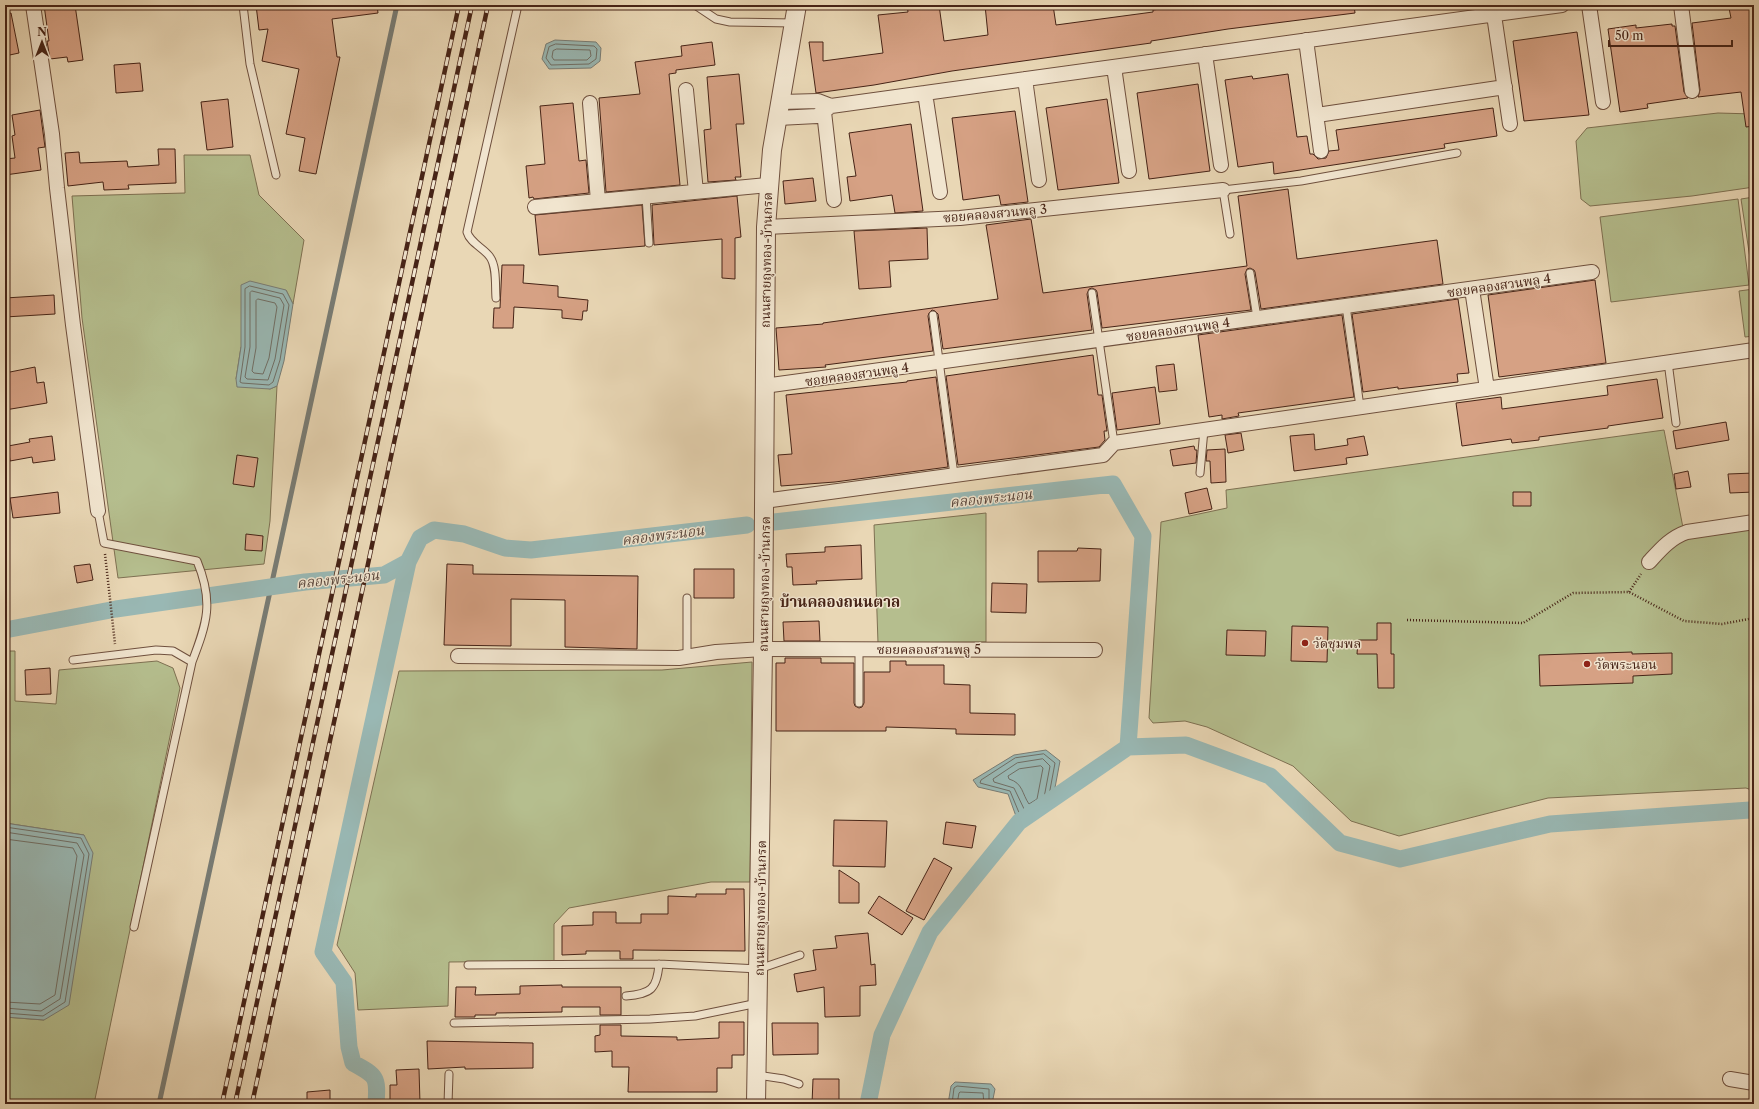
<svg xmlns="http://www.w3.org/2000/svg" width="1759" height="1109" font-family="'Libre Caslon Text','Noto Serif Thai',serif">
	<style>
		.green { fill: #b5be8e; stroke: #7e7052 }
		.water { fill: #99b8b4; stroke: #787c75 }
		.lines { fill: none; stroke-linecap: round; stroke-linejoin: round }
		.shore { stroke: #706e65; stroke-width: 1 }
		.stream { stroke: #787c75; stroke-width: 5 }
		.canal { stroke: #99b8b4; stroke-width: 17 }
		.building { fill: #d6a184; stroke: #462316 }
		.service-casing { stroke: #6f503e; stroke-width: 9 }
		.minor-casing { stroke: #6f503e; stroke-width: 16 }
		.tertiary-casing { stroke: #6f503e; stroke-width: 20 }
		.path { stroke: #462316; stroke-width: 2.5; stroke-dasharray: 1 2; stroke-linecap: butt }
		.service { stroke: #f1e5cf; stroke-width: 7 }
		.minor { stroke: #f1e5cf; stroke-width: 14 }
		.tertiary { stroke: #f1e5cf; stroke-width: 18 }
		.rail-casing { stroke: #462316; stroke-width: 4.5 }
		.rail { stroke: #f1e5cf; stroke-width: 3; stroke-dasharray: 9; stroke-linecap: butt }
		.poi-dot { fill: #8f2418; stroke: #f1e5cf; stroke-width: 1.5 }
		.labels { text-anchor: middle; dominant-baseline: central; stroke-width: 3; stroke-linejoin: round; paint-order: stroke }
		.street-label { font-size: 13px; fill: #462316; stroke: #f1e5cf }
		.poi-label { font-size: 13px; fill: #462316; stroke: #f1e5cf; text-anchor: start }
		.water-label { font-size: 14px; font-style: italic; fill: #5b483e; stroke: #f1e5cf }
		.quarter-label { font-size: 15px; font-weight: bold; fill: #462316; stroke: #f1e5cf }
	</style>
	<rect width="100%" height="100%" fill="#e9d7b5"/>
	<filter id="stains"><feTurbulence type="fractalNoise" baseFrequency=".005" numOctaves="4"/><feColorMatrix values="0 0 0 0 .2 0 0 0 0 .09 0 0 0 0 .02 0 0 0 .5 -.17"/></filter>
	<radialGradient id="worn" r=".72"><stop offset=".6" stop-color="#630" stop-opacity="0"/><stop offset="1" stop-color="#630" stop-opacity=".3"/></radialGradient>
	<path class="green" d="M1718 113 1754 114V187L1692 196 1590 206 1581 199 1576 141 1587 128Z
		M184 155H250L259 195 304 240 293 304 286 290 241 347 236 379 270 389 277 386 270 521 264 564 118 578 82 318 72 196 185 193Z
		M1754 197V278H1753L1741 199Z
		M1738 199 1749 285 1611 302 1600 217Z
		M1754 289V336L1745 337 1739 291Z
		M1664 430 1685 538 1754 529V791L1746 788 1548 798 1399 836 1351 821 1293 766 1207 727 1185 721 1153 723 1149 718 1161 522 1227 508 1226 490Z
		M986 513V642L878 643 874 525Z
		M5 651H15V701L56 704 59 670 157 661 173 668 180 688 94 1104H5V1017L44 1020 84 835 5 823Z
		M752 662 750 882H711L569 908 554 924V961L449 962 448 1006 358 1010 355 973 337 945 399 671 662 670Z"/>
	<path class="water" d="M555 40 596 42 601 48 600 61 591 68 549 69 542 59 546 44Z
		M250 281 286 290 293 304 284 361 277 386 270 389 237 387 236 379 241 347V285Z
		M1046 750 1060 761 1051 809 1027 823 1017 819 1008 794 978 787 973 780 1014 755Z
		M5 823 84 835 93 853 69 1005 44 1020 5 1017Z
		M955 1082 991 1084 995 1089 992 1104H948L951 1086Z"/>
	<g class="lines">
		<path class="shore" d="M556 44 594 46 597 49 596 59 589 64 551 65 546 58 549 47Z
			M557 49 590 50 591 56 587 60H554L552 57 553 51Z
			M250 286 283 294 289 305 280 360 273 382 269 385 242 383 240 382 245 347V289Z
			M252 291 280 298 284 305 275 359 268 380 247 379 245 377 250 347V293Z
			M258 299 275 303 277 307 269 358 263 374 254 373 252 371 256 348V301Z
			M1044 754 1055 763 1047 806 1028 818 1020 815 1010 791 980 783 981 780 1015 758Z
			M1043 759 1050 766 1043 803 1026 813 1014 788 994 782 993 779 1017 763Z
			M1041 766 1043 768 1037 799 1029 804C1022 794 1023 783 1009 779L1008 776 1019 769Z
			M5 827 81 838 89 854 65 1002 43 1016 5 1013
			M5 832 77 843 84 855 60 999 41 1011 5 1008
			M5 839 73 848 77 856 55 995 40 1004 5 1002
			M952 1104 954 1088 957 1086 989 1089V1104
			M957 1104 959 1093 960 1092 983 1093 984 1104"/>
		<path class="stream" d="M159 1104 397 5"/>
		<path class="canal" d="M774 522 1113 484 1143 536 1128 747
			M5 630 116 609 305 582 384 575 408 562 420 538 434 530 464 534 505 548 531 550 747 525
			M376 1104C378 1077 377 1076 353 1063L349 1047 344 982 323 952 408 562
			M868 1104 882 1035 930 932 1019 822 1128 747 1186 745 1270 776 1340 843 1400 859 1550 824 1750 810 1754 811"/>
	</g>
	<path class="building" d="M44 5H75L83 60 68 62 67 57 50 59 47 41H49Z
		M256 5H377L378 13 332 19 337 57H340L316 174 299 171 305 138 286 134 299 69 262 61 268 29 259 30Z
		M907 5H939L944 41 988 35 985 5H1053L1056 25 1153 12V10L1191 5H1354L1355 13 1228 29 1151 41V43L952 71 874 85 816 93 809 42H823V61L883 53 878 15 908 12Z
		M1754 5V126L1746 127 1741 92 1698 97 1700 90 1692 23 1731 18 1729 8Z
		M11 13 19 53 5 56V14Z
		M1672 24V26H1675L1684 92 1688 98 1647 104 1648 108 1620 112 1608 29 1636 25V28Z
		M1577 32 1589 115 1524 121 1513 41Z
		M712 42 715 65 676 70V73L669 74 680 185 606 192 599 98 640 94 635 62 682 56 681 46Z
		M140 63 143 91 116 93 114 65Z
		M739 74 744 124H736L741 177H735L736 180 708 182 704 130 711 129 707 77Z
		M1288 74 1297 137 1307 136 1310 154H1313L1318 159 1326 158 1329 151 1339 150 1336 130 1493 108 1497 136 1444 144 1445 148 1274 174 1273 162 1238 167 1225 80 1252 76 1253 79Z
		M1198 84 1210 171 1149 179 1137 93Z
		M228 99 233 147 207 150 201 102Z
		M1107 99 1119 183 1058 190 1046 108Z
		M573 103 579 161 586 160 589 193 534 199 533 197 529 198 526 166 545 164 540 106Z
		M40 110 45 147 38 148 41 170 5 175V159L15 158 12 136 15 135 12 115Z
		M1015 111 1028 202 1001 205 999 195 963 200 952 118Z
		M911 124 923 211 895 213 892 195 850 201 847 177 856 176 849 133Z
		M158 149H175L176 183 128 185 129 189 104 190 103 182 68 186 65 153 79 152 80 163 127 161 128 167 159 165Z
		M813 178 816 201 785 204 783 181Z
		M1288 189 1297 259 1437 240 1443 284 1261 309 1255 272 1254 270 1250 268 1247 269 1245 274 1251 310 1102 328 1097 292 1096 290 1092 288 1089 289 1087 294 1092 330 943 349 938 314 935 311 932 310 929 313 928 316 933 351 825 365 826 367 779 370 776 328 823 324V323L998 299 986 225 1031 219 1043 293 1247 266 1238 196Z
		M737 196 741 237 735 238V279L722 278V239L654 245 652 205Z
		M642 205 645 246 539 255 535 215Z
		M927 228 928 259 889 261 891 287 859 289 854 231Z
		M502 265H524L523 283 558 286V297L588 300 587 311H583L582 320 562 318V310L514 307 513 328H493L494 308H500Z
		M1595 280 1606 363 1499 377 1488 295Z
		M54 295 55 314 5 317V298Z
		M1458 299 1469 373 1457 374 1458 382 1398 389V387L1363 392 1352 314Z
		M1342 315 1354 397 1238 413 1239 416 1222 419V415L1209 417 1198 335Z
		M1093 355 1098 395H1102L1107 431H1104L1105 440 1099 447 958 465 946 376Z
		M1174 364 1177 390 1159 392 1156 366Z
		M35 367 37 383 44 382 47 403 5 410V373Z
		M936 377 948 467 835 482 781 486 778 455 792 454 786 395 907 382V381Z
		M1657 379 1663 418 1608 426V428L1539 437V440L1512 443 1511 439 1462 446 1456 403 1501 397 1502 409 1608 395 1607 386Z
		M1155 387 1160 424 1117 430 1112 393Z
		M1726 422 1729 440 1676 449 1673 431Z
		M1241 433 1244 450 1228 453 1225 435Z
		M1314 434 1315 450 1348 445 1347 439 1364 436 1368 455 1346 458 1347 464 1294 471 1290 436Z
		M52 436 55 460 33 463 32 457 10 461 8 446 30 442 29 439Z
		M1194 446 1195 450H1197L1196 463 1173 466 1170 450Z
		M1225 449 1226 482 1211 483 1210 461H1206L1207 450Z
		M237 455 258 458 254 487 233 484Z
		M1688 471 1691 487 1676 489 1674 474Z
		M1754 473V492L1730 493 1728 474Z
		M1207 488 1212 509 1189 514 1185 493Z
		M58 492 60 513 13 518 10 498Z
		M1513 492H1531V506H1513Z
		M246 534 263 536 262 551 245 550Z
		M861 545 862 579 816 581 817 584 793 585 792 567H787L786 554 825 552V547Z
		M1078 548 1101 549 1100 581 1038 582V551H1077Z
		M90 564 93 580 77 583 74 566Z
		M447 564 473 565V574L638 576 637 649 565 647V600L511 599V646L444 645Z
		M694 569H734V598H694Z
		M992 583 1027 584 1026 613 991 612Z
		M819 621 820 641H784L783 622Z
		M1377 623H1391V654H1394V688H1378L1377 654H1357L1358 640H1377Z
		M1292 626 1328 627 1327 662 1291 661Z
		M1227 630 1266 631 1265 656 1226 655Z
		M1632 652V654L1672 653V674L1633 676V683L1540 686 1539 655Z
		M785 658H821V663H854V703L855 706 859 708 862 707 864 703V672H890V661H906V665H944V684L970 685V713L1015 714V735L956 734V729L886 727V731H776V663H785Z
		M50 668 51 694 26 695 25 670Z
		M834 820 887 821 885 867 833 866Z
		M946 822 976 826 972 848 943 844Z
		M934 858 952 868 924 920 906 911Z
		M839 870 859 883V903H839Z
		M726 889H744L745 951 633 950V959H620V951H586V954L562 955V926L593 925V912H616V923H641V914H668V896L696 897V894H726Z
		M879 896 913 918 902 935 868 913Z
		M868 933 871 965 875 964 876 985 860 986V1016L825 1017 824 987 797 992 794 974 816 970 813 950 837 948 835 936Z
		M562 985V987H621V1015H600V1007H562V1012L496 1013V1015H475V1017H455L456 987H476L475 995 520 994V986Z
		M719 1022H744V1055H732V1068H717V1092H628L629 1067H612V1051L595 1052V1036L600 1035V1025H621V1036L677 1037V1040L719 1038Z
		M772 1023H818V1054L773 1055Z
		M427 1041 533 1043V1068L465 1069V1067L428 1069Z
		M419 1069 420 1104H390V1085H397L396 1070Z
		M813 1079H839V1104H812Z
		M330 1090V1104H307V1092Z"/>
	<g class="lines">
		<defs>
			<path id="service" d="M243 5 250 64 276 175
				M695 5 716 19 730 22 794 23
				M646 196 649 243
				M1230 234 1223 190 1301 181 1457 153
				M1250 273 1257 318
				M1092 293 1114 443
				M496 298C495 286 497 267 490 257 484 248 470 243 467 232L518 5
				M1346 306 1360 407
				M933 315 954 475
				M1668 362 1676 423
				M1200 473 1204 430
				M98 511 104 543 197 561C214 602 207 623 192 662
				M687 598V656
				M73 660 156 650 173 651 192 662 134 927
				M859 703V649
				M468 965 659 964 759 969 800 955
				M626 996C651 994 657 989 659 964
				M454 1023 650 1019 695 1016 758 1003
				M757 1075 784 1079 799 1084
				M448 1104 449 1074
				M728 1104H756"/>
			<path id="minor" d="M33 5 52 134 57 188 73 325 98 511
				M1589 5 1603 102
				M1681 5 1692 91
				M1494 15 1510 124
				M1306 40 1321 151
				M1205 54 1221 165
				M1114 67 1129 171
				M1025 79 1039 180
				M686 90 696 192
				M925 93 940 192
				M781 102 818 101 831 106
				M590 103 598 201
				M824 112 834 200
				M1317 115 1505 87
				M778 118 817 116 831 106 1562 5
				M535 207 768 185
				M766 227 960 218 1223 190
				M1472 289 1487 389
				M764 386 1592 272
				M764 501 1103 455 1114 443 1754 350
				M1649 562C1661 549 1670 538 1687 532L1754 522
				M458 656 679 658 716 652 763 649 1095 650
				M1730 1079 1754 1083"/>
			<path id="tertiary" d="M756 1104 763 649 766 227 772 150 797 5"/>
		</defs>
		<use href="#service" class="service-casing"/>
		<use href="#minor" class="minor-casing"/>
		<use href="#tertiary" class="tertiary-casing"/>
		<path class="path" d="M105 554 115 644
			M1629 592 1641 574
			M1407 620 1523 623 1573 593 1629 592 1684 621 1722 624 1754 618"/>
		<use href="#service" class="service"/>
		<use href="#minor" class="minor"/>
		<use href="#tertiary" class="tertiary"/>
		<defs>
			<path id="rail" d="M222 1104 459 5
				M235 1104 472 5
				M252 1104 488 5"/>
		</defs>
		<use href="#rail" class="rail-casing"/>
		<use href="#rail" class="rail"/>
	</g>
	<g class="poi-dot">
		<circle cx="1305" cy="643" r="4"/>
		<circle cx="1587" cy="664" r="4"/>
	</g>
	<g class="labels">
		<g class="street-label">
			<text transform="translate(995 213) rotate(-5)">ซอยคลองสวนพลู 3</text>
			<text transform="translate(766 260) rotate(-89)">ถนนสายถุงทอง-บ้านกรด</text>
			<text transform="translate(1499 285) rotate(-8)">ซอยคลองสวนพลู 4</text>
			<text transform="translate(1178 329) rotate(-8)">ซอยคลองสวนพลู 4</text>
			<text transform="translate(857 374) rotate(-8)">ซอยคลองสวนพลู 4</text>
			<text transform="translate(764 584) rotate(-89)">ถนนสายถุงทอง-บ้านกรด</text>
			<text x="929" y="649">ซอยคลองสวนพลู 5</text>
			<text transform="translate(760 908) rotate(-89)">ถนนสายถุงทอง-บ้านกรด</text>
		</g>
		<g class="poi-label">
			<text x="1313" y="643">วัดชุมพล</text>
			<text x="1595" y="664">วัดพระนอน</text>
		</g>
		<g class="water-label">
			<text transform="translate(991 498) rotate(-6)">คลองพระนอน</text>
			<text transform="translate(663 535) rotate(-7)">คลองพระนอน</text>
			<text transform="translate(338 579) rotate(-6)">คลองพระนอน</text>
		</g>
		<g class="quarter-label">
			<text x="840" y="601">บ้านคลองถนนตาล</text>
		</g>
	</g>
	<rect width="1759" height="1109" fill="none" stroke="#e9d7b5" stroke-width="20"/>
	<rect x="6" y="6" width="1747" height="1097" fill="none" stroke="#462316" stroke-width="2"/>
	<rect x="10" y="10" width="1739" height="1089" fill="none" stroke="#462316"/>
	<g transform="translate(42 42)" stroke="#f1e5cf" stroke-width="3" paint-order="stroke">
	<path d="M0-3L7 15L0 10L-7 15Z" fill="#462316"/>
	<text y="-6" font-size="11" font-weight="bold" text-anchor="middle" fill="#462316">N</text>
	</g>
	<path d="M1609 40v6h123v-6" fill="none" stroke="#462316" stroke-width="2"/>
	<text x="1615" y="40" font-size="12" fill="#462316" stroke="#f1e5cf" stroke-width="3" paint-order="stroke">50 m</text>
	<rect width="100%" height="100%" filter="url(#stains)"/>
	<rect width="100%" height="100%" fill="url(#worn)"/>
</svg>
